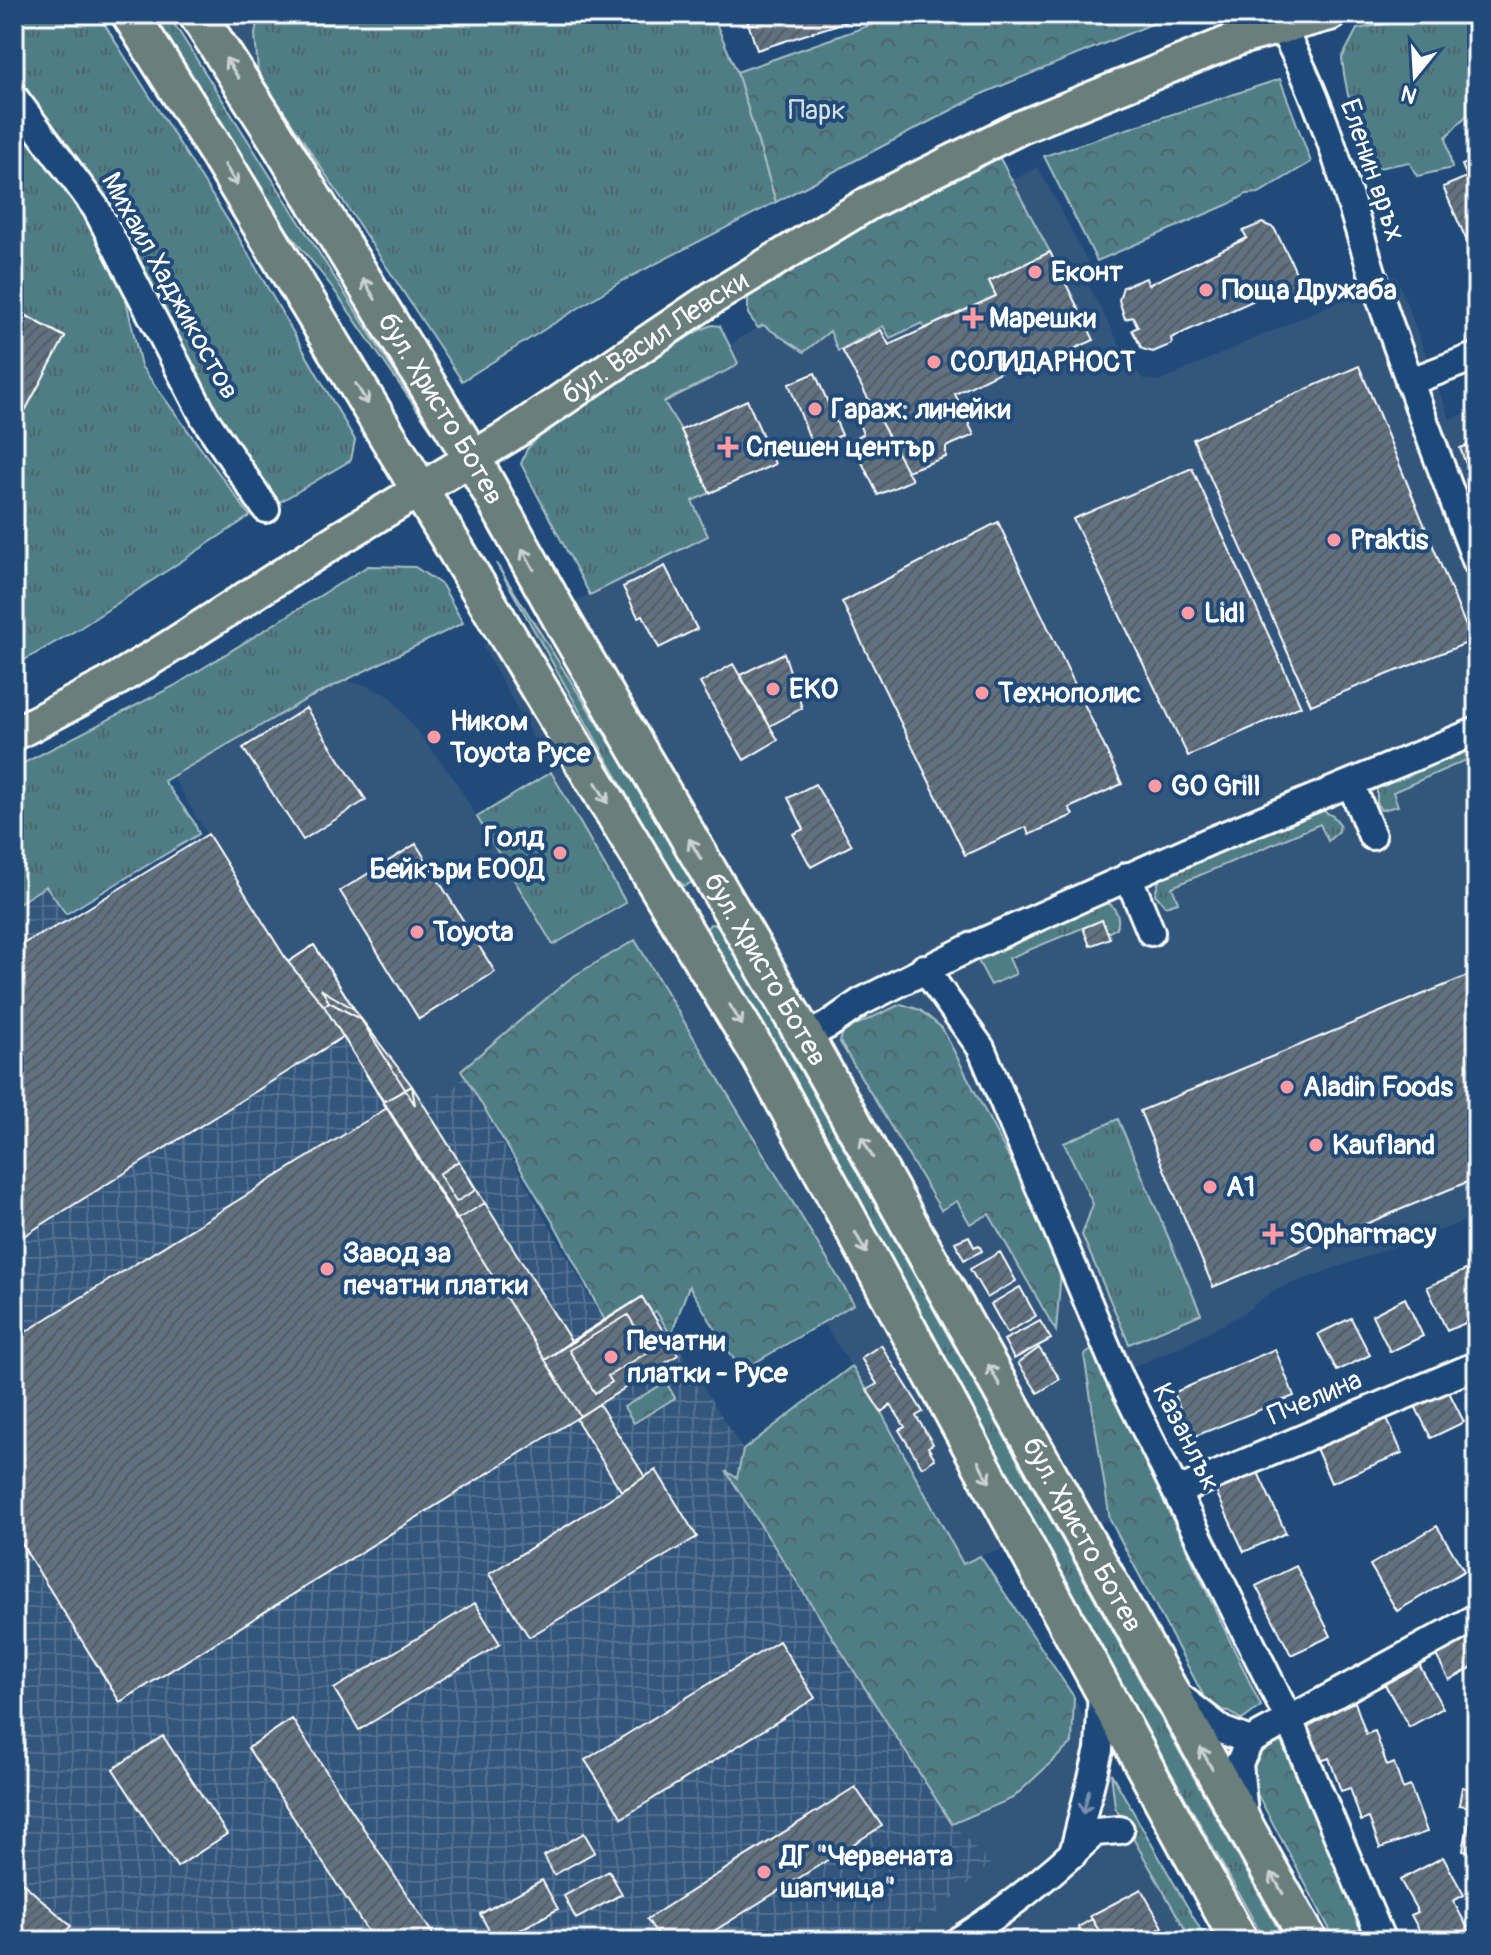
<svg xmlns="http://www.w3.org/2000/svg" width="1491" height="1955" font-family="Pangolin,sans-serif">
	<style>
		.built { fill: #33567c }
		.industrial { fill: url(#industrial-grid) }
		.grass { fill: url(#grass-tufts); stroke: #a8bec2; stroke-width: 2 }
		.park { fill: url(#park-crowns); stroke: #a8bec2; stroke-width: 2 }
		.building { fill: url(#building-hatch); stroke: #fff; stroke-width: 2 }
		.lines { fill: none; stroke-linecap: round; stroke-linejoin: round }
		.minor-casing { stroke: #fff; stroke-width: 32 }
		.major-casing { stroke: #fff; stroke-width: 38 }
		.highway-casing { stroke: #fff; stroke-width: 42 }
		.minor { stroke: #1f4a7a; stroke-width: 26 }
		.major { stroke: #6a7f7c; stroke-width: 32 }
		.highway { stroke: #6a7f7c; stroke-width: 36 }
		.oneway { stroke: #cbd2d1 }
		.oneway2 { stroke: #7992af }
		.poi-dot { fill: #ff9aa2; stroke: #1f4a7a; stroke-width: 3 }
		.labels { text-anchor: middle; dominant-baseline: central; stroke-width: 8; stroke-linejoin: round; paint-order: stroke }
		.park-label { font-size: 28px; fill: #d3dee1; stroke: #1f4a7a }
		.street-label { font-size: 28px; fill: #fff; stroke: #1f4a7a }
		.poi-label { font-size: 28px; font-weight: bold; fill: #fff; stroke: #1f4a7a; text-anchor: start }
	</style>
	<defs>
		<pattern id="industrial-grid" width="8" height="8" patternUnits="userSpaceOnUse" patternTransform="scale(2)"><rect width="8" height="8" fill="#33567c"/><path d="M0 4h8M4 0v8" fill="none" stroke="#526f90"/></pattern>
		<pattern id="grass-tufts" width="24" height="20" patternUnits="userSpaceOnUse" patternTransform="scale(2)"><rect width="24" height="20" fill="#507d86"/><path d="M3 7l-1-3M5 7V3M7 7l1-3M15 17l-1-3M17 17v-4M19 17l1-3" fill="none" stroke="#4e6469"/></pattern>
		<pattern id="park-crowns" width="20" height="18" patternUnits="userSpaceOnUse" patternTransform="scale(2)"><rect width="20" height="18" fill="#507d86"/><path d="M2 6a3 3 0 1 1 6 0M12 15a3 3 0 1 1 6 0" fill="none" stroke="#4e6469"/></pattern>
		<pattern id="building-hatch" width="6" height="6" patternUnits="userSpaceOnUse" patternTransform="scale(2)"><rect width="6" height="6" fill="#617181"/><path d="M-1 1l2-2M0 6l6-6M5 7l2-2" fill="none" stroke="#545b61"/></pattern>
	</defs>
	<rect width="100%" height="100%" fill="#1f4a7a"/>
	<filter id="ink" filterUnits="userSpaceOnUse"><feTurbulence type="fractalNoise" baseFrequency=".0125" numOctaves="2"/><feDisplacementMap in="SourceGraphic" scale="16" xChannelSelector="R" yChannelSelector="G"/><feConvolveMatrix kernelMatrix="1 2 1 2 8 2 1 2 1" color-interpolation-filters="sRGB"/></filter>
	<g filter="url(#ink)">
		<path class="built" d="M197 14H286L258 72 271 129Z
			M1038 167 1090 266 1081 271 1131 366 1144 379 1160 381 1396 275 1450 419 1477 410V1217L1274 1290 1243 1314 1182 1346 1106 1379 1092 1351 1085 1355 1110 1520 980 1556 963 1565 881 1412 823 1323 854 1303 461 1070 460 1083 415 1105 314 946 288 962 196 817 162 758 317 685 346 681 366 685 391 697 455 780 553 944 626 903 482 646 708 537 691 501 710 493 681 430 664 402 734 367 738 362 731 344 763 324 803 351 778 304Z
			M1074 1697 1111 1773 1116 1807 1192 1941H886L933 1916 991 1863 952 1824 1013 1798 1072 1743Z"/>
		<path class="industrial" d="M208 834 288 961 314 945 414 1105 460 1083 461 1070 612 1336 656 1311 743 1450 734 1484 952 1824 991 1863 933 1916 886 1941H14V906L46 886 68 921Z"/>
		<path class="grass" d="M14 14H98L239 238 355 440 351 460 278 503 206 404 124 231 14 80Z
			M146 14H168L431 430 332 287 261 197Z
			M259 14H712L737 72 776 202 620 282 462 381 258 72 255 34Z
			M1439 14H1477V112L1466 116 1446 137 1452 168 1417 176 1409 162 1378 168 1348 95 1344 74 1342 58 1357 29Z
			M14 116 81 203 124 291 141 366 250 516 80 628 14 666V428L65 337 14 309V150L23 132 14 127Z
			M712 325 720 326 738 363 734 367 664 402 681 430 710 493 692 501 708 536 590 595 521 464 527 449 548 425 698 331Z
			M496 563 691 871 692 882 685 886 674 878Z
			M368 566 415 567 442 585 463 623 307 699 164 781 194 822 199 834 66 914 46 886 14 906V768L174 686Z
			M1477 743V768L1473 757 1393 792 1398 806 1381 810 1377 804V788Z
			M551 772 626 903 553 945 477 817Z
			M1323 811 1333 816 1340 824 1339 831 1328 841 1320 824 1172 887 1178 902 1165 906 1155 894 1160 877Z
			M1099 904H1110C1117 911 1120 917 1117 928L1107 933 1102 920 1009 958 1016 974 991 985 976 957Z
			M710 924 716 925 725 935 1285 1941H1265L704 933Z
			M1118 1119 1201 1314 1129 1344 1082 1235 1093 1204 1064 1143Z
			M1111 1773 1207 1941H1192L1115 1807Z"/>
		<path class="park" d="M877 14H1176L984 93 776 202 737 72 876 23Z
			M1280 79 1311 162 1259 193 1247 194 1229 204 1097 261 1044 156Z
			M996 151 1050 252 989 281 996 296 925 329 922 323 890 338 883 326 838 351 830 331 804 352 763 325 758 328 748 314V281Z
			M635 940 854 1304 741 1371 689 1286 671 1335 656 1311 613 1336 557 1229 461 1070 572 977Z
			M901 1004 920 1010 942 1028 1062 1260 1056 1331 989 1214 970 1224 957 1201 941 1210 840 1042 843 1031Z
			M1092 1350 1261 1706 1242 1720 1228 1711 1210 1708 1110 1520 1084 1355Z
			M852 1366 881 1412 963 1564 980 1556 1074 1697 1072 1743 1013 1798 952 1824 726 1471 737 1478 743 1450Z
			M666 1382 675 1398 634 1423 624 1407Z
			M1277 1733 1369 1941H1336L1248 1777 1247 1763Z"/>
		<path class="building" d="M766 14H870L757 50 747 20Z
			M14 127 23 131 14 150Z
			M1477 159V264L1443 187 1467 177 1462 165Z
			M1262 223 1274 228 1289 257 1297 275 1293 288 1275 296 1272 292 1171 338 1172 344 1153 352 1142 349 1132 330 1138 327 1133 317 1125 319 1119 300 1123 287 1146 278 1148 285 1247 238 1243 231Z
			M1050 252 1094 340 1033 367 1028 358 955 394 974 435 946 447V457L907 471 842 350 881 330 889 345 972 307 996 296 989 281Z
			M14 309 65 337 26 409 14 402Z
			M1359 366 1472 641 1311 705 1193 439Z
			M815 373 842 435 813 447 789 384Z
			M747 400 775 464 710 493 681 430Z
			M874 410 912 480 878 495 851 440 863 434 856 416Z
			M1477 442V475L1471 477 1460 448Z
			M1192 468 1301 706 1188 756 1073 519Z
			M998 522 1122 784 1069 808 1073 815 1029 835 1026 827 965 855 842 602Z
			M665 566 697 629 659 648 643 615 638 617 623 587Z
			M784 653 802 708 770 726 740 675Z
			M733 664 778 740 744 760 700 683Z
			M306 708 366 800 303 840 243 748Z
			M815 784 852 845 811 867 793 834 804 829 788 798Z
			M208 834 288 962 314 945 415 1105 412 1086 571 1341 642 1297 678 1355 120 1702 14 1532V1339L387 1108 343 1037 14 1242V948L67 921Z
			M416 844 495 972 419 1019 340 891Z
			M1102 920 1110 938 1090 946 1083 928Z
			M314 945 415 1105 412 1086 571 1341 545 1360 324 1006 288 962Z
			M314 945 354 1009 362 1020 329 1002 324 1006 288 962Z
			M1477 972V1178L1213 1287 1140 1111Z
			M322 990 354 1009 362 1020 329 1002Z
			M329 1002 362 1020 412 1086 383 1102 324 1006Z
			M412 1086 485 1203 456 1220 383 1102Z
			M459 1161 476 1190 456 1202 439 1174Z
			M969 1236 974 1247 979 1245 982 1251 964 1260 955 1242Z
			M1000 1252 1016 1281 987 1298 970 1269Z
			M1477 1265V1318L1447 1331 1427 1287Z
			M1020 1287 1036 1316 1007 1333 991 1304Z
			M642 1297 678 1355 580 1416 545 1360Z
			M1405 1298 1423 1336 1390 1352 1372 1315Z
			M628 1315 650 1351 608 1376 612 1382 595 1393 569 1350Z
			M1351 1318 1370 1355 1337 1371 1318 1334Z
			M1040 1321 1051 1339 1014 1359 1004 1340Z
			M881 1345 923 1412 916 1416 933 1444 928 1447 935 1459 922 1467 899 1430 905 1427 891 1405 881 1412 867 1390 877 1384 861 1358Z
			M1039 1348 1060 1379 1038 1393 1018 1363Z
			M1275 1349 1294 1396 1193 1437 1173 1393Z
			M1445 1384 1464 1422 1431 1438 1412 1400Z
			M599 1404 645 1477 621 1491 576 1419Z
			M1383 1409 1402 1453 1331 1483 1312 1439Z
			M1255 1466 1286 1533 1244 1552 1213 1485Z
			M656 1470 697 1537 529 1637 489 1574Z
			M1477 1503V1522L1468 1508Z
			M1437 1526 1464 1571 1397 1611 1370 1565Z
			M1296 1566 1331 1636 1291 1655 1256 1586Z
			M475 1603 500 1644 359 1730 334 1689Z
			M1474 1635 1477 1640V1665L1449 1680 1436 1655Z
			M779 1641 815 1698 622 1818 585 1760Z
			M1417 1661 1443 1708 1409 1727 1383 1681Z
			M1355 1702 1366 1734 1375 1731 1387 1766 1394 1763 1403 1789 1410 1786 1427 1832 1380 1848 1369 1818 1361 1821 1350 1788 1341 1791 1329 1758 1318 1762 1304 1720Z
			M292 1719 436 1939 433 1941H374L248 1748Z
			M163 1736 227 1834 177 1867 113 1769Z
			M855 1787 882 1826 698 1941H662L647 1919Z
			M1462 1787 1477 1790V1853L1463 1850 1472 1807 1459 1805Z
			M584 1833 595 1852 554 1875 544 1856Z
			M1443 1857 1464 1895 1453 1901 1469 1930 1460 1935 1463 1941H1425L1411 1915 1418 1912 1400 1880Z
			M609 1871 622 1894 576 1919 564 1896Z
			M14 1875 71 1926 57 1941H14Z
			M542 1880 558 1909 500 1941H495L480 1914Z
			M1141 1889 1163 1927 1138 1941H1105L1090 1916Z
			M1092 1919 1105 1941H1086L1078 1927Z"/>
		<g class="lines">
			<defs>
				<path id="minor" d="M1281 27C1326 107 1349 201 1377 288 1408 381 1443 472 1477 563
					M14 97 96 208 205 419 266 509
					M1409 382 1477 356
					M1351 784 1372 836
					M1128 876 1151 932
					M924 968 981 1048 1118 1374 1289 1720 1382 1941
					M805 1037 828 1025 861 1002 971 947 1210 841 1477 731
					M1178 1491 1477 1365
					M1176 1694 1224 1731 1250 1741
					M1250 1741 1477 1617
					M1244 1815 1239 1763 1250 1741
					M1073 1854 1099 1750 1102 1691
					M958 1941C1007 1909 1054 1873 1095 1832L1120 1830"/>
				<g id="major">
					<path id="s1" d="M14 734 109 684 165 650 340 538 507 437 714 297 869 203 1019 128 1240 38 1330 14"/>
				</g>
				<g id="highway">
					<path d="M130 14 217 152 761 1058 1239 1941"/>
					<path id="s2" d="M197 14 271 129 472 458 566 627 805 1037 1309 1941"/>
				</g>
			</defs>
			<use href="#minor" class="minor-casing"/>
			<use href="#major" class="major-casing"/>
			<use href="#highway" class="highway-casing"/>
			<use href="#minor" class="minor"/>
			<use href="#major" class="major"/>
			<use href="#highway" class="highway"/>
		</g>
		<defs><path id="oneway-shaft" d="M-6 0H5M1.5-3L5.5 0L1.5 3" fill="none" stroke-width="1.6" stroke-linecap="round" stroke-linejoin="round" transform="scale(2)"/></defs>
		<g class="oneway">
			<use href="#oneway-shaft" transform="translate(232 68) rotate(-123)"/>
			<use href="#oneway-shaft" transform="translate(231 175) rotate(59)"/>
			<use href="#oneway-shaft" transform="translate(369 289) rotate(-121)"/>
			<use href="#oneway-shaft" transform="translate(362 394) rotate(59)"/>
			<use href="#oneway-shaft" transform="translate(528 559) rotate(-119)"/>
			<use href="#oneway-shaft" transform="translate(602 793) rotate(59)"/>
			<use href="#oneway-shaft" transform="translate(695 849) rotate(-120)"/>
			<use href="#oneway-shaft" transform="translate(736 1015) rotate(59)"/>
			<use href="#oneway-shaft" transform="translate(867 1147) rotate(-119)"/>
			<use href="#oneway-shaft" transform="translate(861 1243) rotate(62)"/>
			<use href="#oneway-shaft" transform="translate(994 1375) rotate(-119)"/>
			<use href="#oneway-shaft" transform="translate(984 1472) rotate(62)"/>
			<use href="#oneway-shaft" transform="translate(1206 1758) rotate(-119)"/>
			<use href="#oneway-shaft" transform="translate(1277 1883) rotate(-119)"/>
		</g>
		<use class="oneway2" href="#oneway-shaft" transform="translate(1086 1802) rotate(104)"/>
	</g>
	<g class="poi-dot">
		<circle cx="1035" cy="272" r="8"/>
		<circle cx="1206" cy="290" r="8"/>
		<path d="M969 306h8v8h8v8h-8v8h-8v-8h-8v-8h8z"/>
		<circle cx="934" cy="362" r="8"/>
		<circle cx="815" cy="409" r="8"/>
		<path d="M724 435h8v8h8v8h-8v8h-8v-8h-8v-8h8z"/>
		<circle cx="1334" cy="540" r="8"/>
		<circle cx="1188" cy="613" r="8"/>
		<circle cx="773" cy="689" r="8"/>
		<circle cx="982" cy="693" r="8"/>
		<circle cx="434" cy="737" r="8"/>
		<circle cx="1155" cy="786" r="8"/>
		<circle cx="560" cy="853" r="8"/>
		<circle cx="417" cy="932" r="8"/>
		<circle cx="1287" cy="1087" r="8"/>
		<circle cx="1316" cy="1145" r="8"/>
		<circle cx="1210" cy="1187" r="8"/>
		<path d="M1269 1222h8v8h8v8h-8v8h-8v-8h-8v-8h8z"/>
		<circle cx="327" cy="1269" r="8"/>
		<circle cx="611" cy="1357" r="8"/>
		<circle cx="764" cy="1872" r="8"/>
	</g>
	<g class="labels">
		<g class="park-label">
			<text x="817" y="110">Парк</text>
		</g>
		<g class="street-label">
			<text transform="translate(1372 170) rotate(71)">Еленин връх</text>
			<text transform="translate(170 286) rotate(61)">Михаил Хаджикостов</text>
			<text stroke="none"><textPath href="#s1" startOffset="754">бул. Васил Левски</textPath></text>
			<text stroke="none"><textPath href="#s2" startOffset="464">бул. Христо Ботев</textPath></text>
			<text stroke="none"><textPath href="#s2" startOffset="1112">бул. Христо Ботев</textPath></text>
			<text transform="translate(1315 1398) rotate(-23)">Пчелина</text>
			<text transform="translate(1186 1437) rotate(63)">Казанлък</text>
			<text stroke="none"><textPath href="#s2" startOffset="1760">бул. Христо Ботев</textPath></text>
		</g>
		<g class="poi-label">
			<text x="1051" y="272">Еконт</text>
			<text x="1222" y="290">Поща Дружаба</text>
			<text x="989" y="318">Марешки</text>
			<text x="950" y="362">СОЛИДАРНОСТ</text>
			<text x="831" y="409">Гараж: линейки</text>
			<text x="746" y="447">Спешен център</text>
			<text x="1350" y="540">Praktis</text>
			<text x="1204" y="613">Lidl</text>
			<text x="789" y="689">EKO</text>
			<text x="998" y="693">Технополис</text>
			<text x="450" y="721">Ником<tspan x="450" dy="32">Toyota Русе</tspan></text>
			<text x="1171" y="786">GO Grill</text>
			<text x="544" y="837" text-anchor="end">Голд<tspan x="544" dy="32">Бейкъри ЕООД</tspan></text>
			<text x="433" y="932">Toyota</text>
			<text x="1303" y="1087">Aladin Foods</text>
			<text x="1332" y="1145">Kaufland</text>
			<text x="1226" y="1187">A1</text>
			<text x="1289" y="1234">SOpharmacy</text>
			<text x="343" y="1253">Завод за<tspan x="343" dy="32">печатни платки</tspan></text>
			<text x="627" y="1341">Печатни<tspan x="627" dy="32">платки - Русе</tspan></text>
			<text x="780" y="1856">ДГ "Червената<tspan x="780" dy="32">шапчица"</tspan></text>
		</g>
	</g>
	<rect width="1491" height="1955" fill="none" stroke="#1f4a7a" stroke-width="48"/>
	<rect x="24" y="24" width="1443" height="1907" fill="none" stroke="#fff" stroke-width="3" filter="url(#ink)"/>
	<g transform="translate(1415 76) rotate(198)" stroke="#1f4a7a" stroke-width="6" paint-order="stroke">
	<path d="M0-6L14 30L0 20L-14 30Z" fill="#ffffff"/>
	<text y="-12" font-size="22" font-weight="bold" text-anchor="middle" fill="#ffffff">N</text>
	</g>
</svg>
